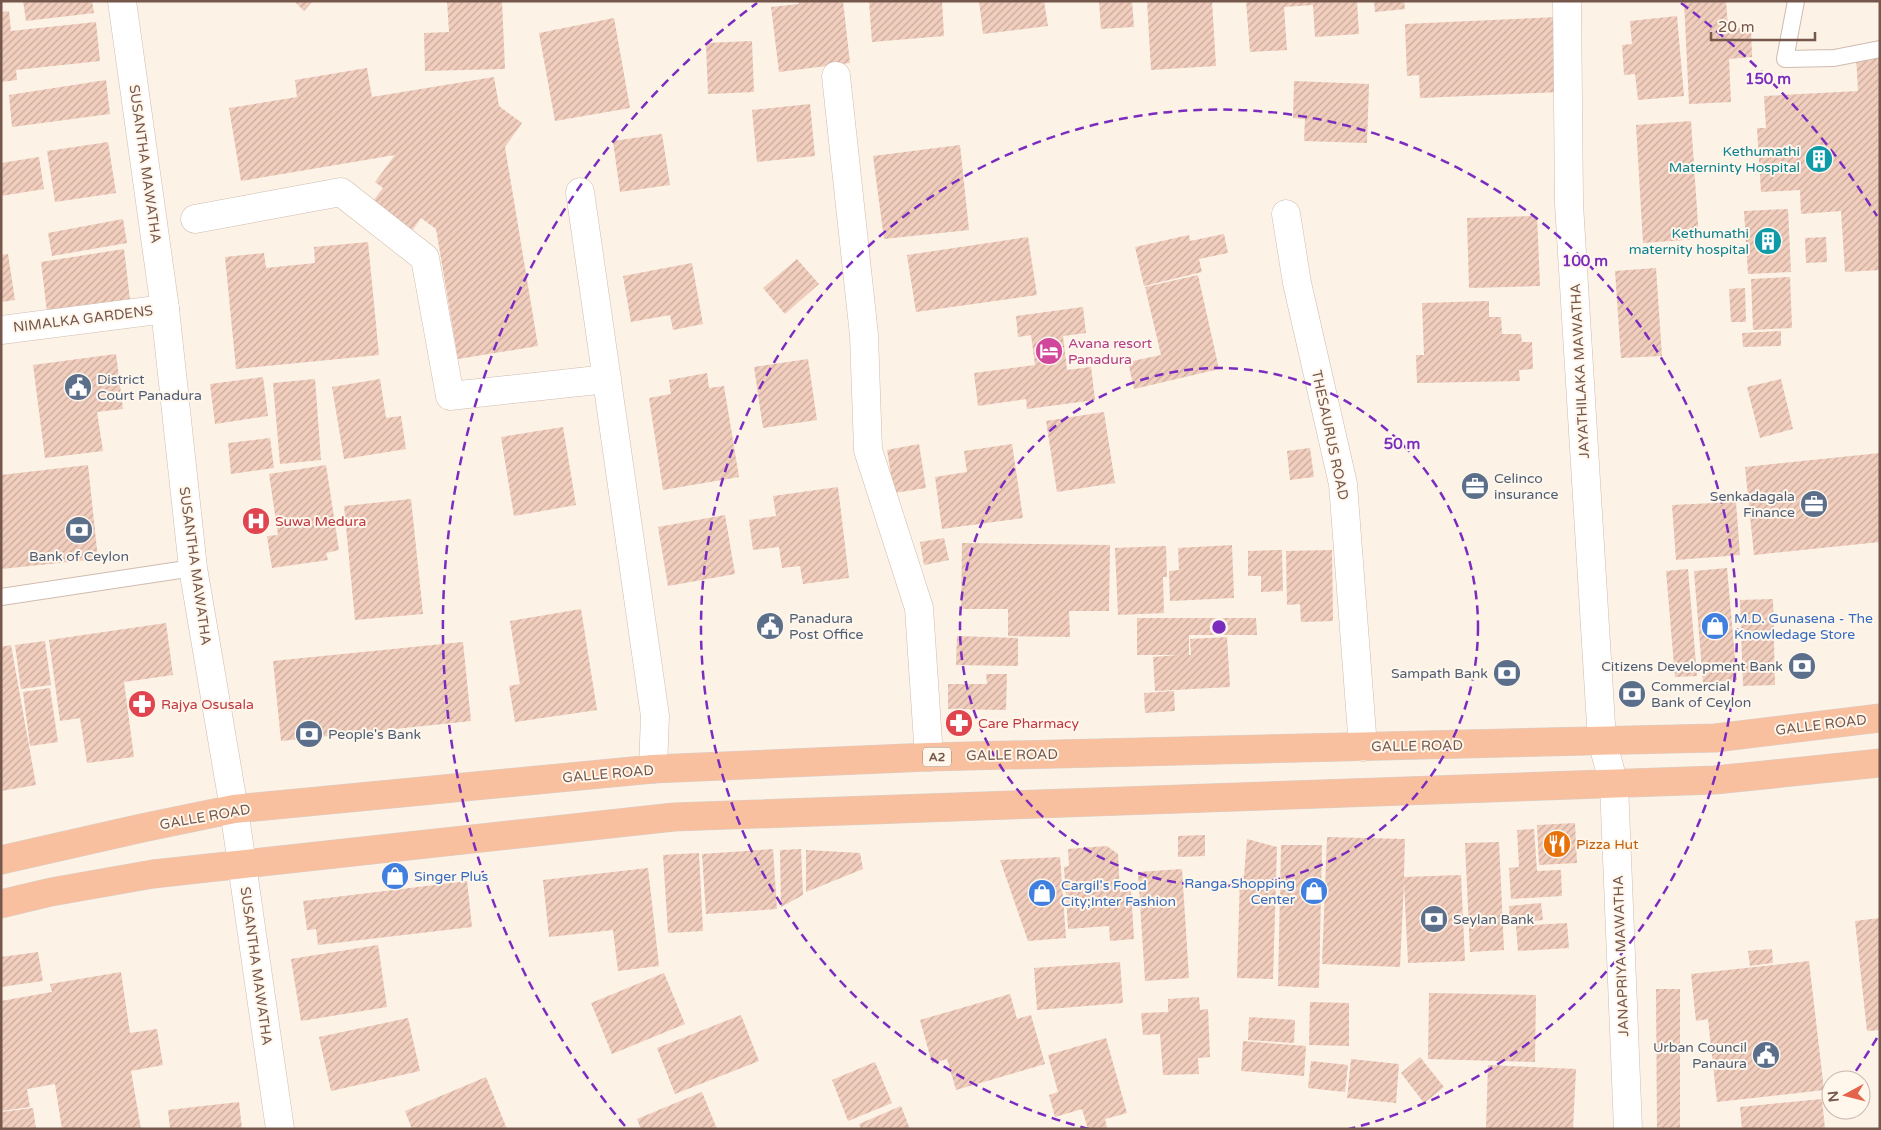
<svg xmlns="http://www.w3.org/2000/svg" width="1881" height="1130" font-family="'Varela Round',sans-serif">
	<style>
		.building { fill: url(#building-hatch) }
		.lines { fill: none; stroke-linecap: round; stroke-linejoin: round }
		.service-casing { stroke: #d0bbaf; stroke-width: 18 }
		.minor-casing { stroke: #d0bbaf; stroke-width: 29 }
		.tertiary-casing { stroke: #d0bbaf; stroke-width: 29 }
		.trunk-casing { stroke: #d8d0cd; stroke-width: 29 }
		.service { stroke: #fff; stroke-width: 16 }
		.minor { stroke: #fff; stroke-width: 28 }
		.tertiary { stroke: #fff; stroke-width: 28 }
		.trunk { stroke: #f8c09e; stroke-width: 28 }
		.ring { fill: none; stroke: #7b2cbf; stroke-width: 2.5; stroke-dasharray: 9 6 }
		.labels { text-anchor: middle; dominant-baseline: central; stroke-width: 4; stroke-linejoin: round; paint-order: stroke }
		.shield { fill: #fff6ec; stroke: #9e877b; stroke-width: 1 }
		.shield-label { font-size: 12px; font-weight: bold; fill: #75574b }
		.culture-label { font-size: 14px; fill: #0d838f; stroke: #fff6ec; text-anchor: end }
		.street-label { font-size: 14px; fill: #75574b; stroke: #fff6ec }
		.hotel-label { font-size: 14px; fill: #b23c85; stroke: #fff6ec; text-anchor: start }
		.service-label { font-size: 14px; fill: #4e5e75; stroke: #fff6ec; text-anchor: start }
		.health-label { font-size: 14px; fill: #be3a42; stroke: #fff6ec; text-anchor: start }
		.shop-label { font-size: 14px; fill: #366cbe; stroke: #fff6ec; text-anchor: start }
		.food-label { font-size: 14px; fill: #c56008; stroke: #fff6ec; text-anchor: start }
		.centre { fill: #7b2cbf; stroke: #fff6ec; stroke-width: 2.5 }
		.ring-label { font-size: 15px; text-anchor: middle; font-weight: bold; fill: #7b2cbf; stroke: #fff6ec; stroke-width: 4; stroke-linejoin: round; paint-order: stroke }
	</style>
	<defs>
		<pattern id="building-hatch" width="6" height="6" patternUnits="userSpaceOnUse" patternTransform="scale(1.25)"><rect width="6" height="6" fill="#f1cebe"/><path d="M-1 1l2-2M0 6l6-6M5 7l2-2" fill="none" stroke="#c8aa9c"/></pattern>
	</defs>
	<rect width="100%" height="100%" fill="#fcf2e6"/>
	<path class="building" d="M23 1H92L94 13 26 21Z
		M294 1H313L304 11Z
		M447 1H502L505 69 425 71 424 33 449 32Z
		M798 1H843L850 63 779 72 771 7 799 4Z
		M869 1H942L944 36 872 42Z
		M979 1H1044L1048 26 983 34Z
		M1099 1H1132L1134 27 1101 29Z
		M1147 1H1212L1216 66 1151 70Z
		M1246 1H1357L1359 34 1315 37 1313 5 1284 7 1287 50 1250 52Z
		M1374 1H1404L1405 9 1375 12Z
		M1684 1H1726L1728 28 1751 27 1752 57 1729 59 1731 102 1689 104Z
		M9 11 11 31 96 22 100 61 16 70 17 80 1 82V12Z
		M1677 16 1684 96 1638 100 1635 74 1624 75 1622 45 1632 44 1630 21Z
		M1558 17 1561 92 1420 98 1419 75 1407 76 1405 24Z
		M614 18 630 108 555 121 539 33Z
		M752 41 754 92 708 94 706 43Z
		M1880 54V270L1845 272 1841 211 1801 214 1800 190 1761 192 1757 128H1766L1764 96 1858 91 1856 55Z
		M367 68 372 97 494 77 499 106 522 123 505 147 538 346 458 359 436 229 421 218 412 231 373 201 383 188 375 182 395 155 241 181 229 108 297 97 295 80Z
		M106 80 110 114 12 127 9 95Z
		M1294 81 1369 84 1367 143 1304 141 1305 119 1293 118Z
		M810 104 815 156 757 162 752 110Z
		M1691 121 1699 239 1643 243 1636 125Z
		M662 134 670 185 620 192 613 141Z
		M108 142 116 193 55 202 47 151Z
		M960 145 969 230 884 239 873 156Z
		M39 157 44 189 1 196V163Z
		M1788 209 1791 272 1748 274 1744 211Z
		M1537 216 1540 286 1469 288 1467 218Z
		M123 219 127 243 52 256 48 233Z
		M1224 234 1228 253 1199 259 1202 272 1144 286 1135 247 1189 235 1190 241Z
		M1028 237 1037 295 916 312 907 255Z
		M1826 237 1827 262 1806 263 1805 238Z
		M368 242 379 355 236 369 225 257 264 253 266 268 315 263 314 247Z
		M124 249 130 299 47 312 41 262Z
		M8 254 15 300 1 302V255Z
		M797 259 819 284 785 314 763 288Z
		M692 263 703 324 673 330 670 315 631 322 623 276Z
		M1656 268 1662 356 1621 358 1615 271Z
		M1198 275 1219 369 1134 389 1128 362 1161 355 1145 287Z
		M1790 277 1792 328 1753 330 1751 279Z
		M1745 288 1746 322H1731L1729 289Z
		M1489 301V317H1501L1502 334H1521L1522 342H1532L1533 369 1519 370 1520 381 1417 383 1416 355H1424L1422 303Z
		M1083 307 1086 333 1063 336 1067 370 1091 367 1095 400 1027 409 1026 399 978 406 974 373 1035 365 1031 335 1018 337 1016 316Z
		M1781 331V346L1743 347 1742 333Z
		M116 354 123 409 97 412 103 451 45 458 33 365Z
		M808 359 817 420 763 428 754 367Z
		M707 373 709 388 724 386 739 477 663 490 649 398 671 394 669 380Z
		M263 377 268 416 215 424 210 384Z
		M315 379 321 460 280 464 273 383Z
		M380 379 386 418 401 416 406 449 344 459 332 387Z
		M1781 379 1793 429 1760 438 1747 387Z
		M1104 412 1115 483 1057 492 1046 421Z
		M563 427 576 505 514 516 501 437Z
		M270 438 274 468 231 474 228 443Z
		M919 444 926 488 894 493 887 450Z
		M1012 444 1023 518 942 529 935 477 967 472 964 451Z
		M1310 448 1314 477 1290 480 1287 451Z
		M1880 453V542L1754 555 1745 467Z
		M88 465 98 559 1 569V475Z
		M326 465 339 550 326 553 328 560 272 568 267 536 278 535 269 474Z
		M838 487 849 578 803 584 800 566 782 568 779 547 753 550 749 520 776 516 773 496Z
		M411 499 423 614 355 620 344 506Z
		M1736 502 1740 555 1676 560 1672 505Z
		M725 515 735 574 668 586 658 527Z
		M944 538 949 560 924 565 920 542Z
		M962 543 1110 545 1109 611H1069L1070 637 1008 636V609H961Z
		M1232 545 1234 598 1170 601 1169 571 1179 570 1178 548Z
		M1166 546 1167 577H1163L1164 613 1118 615 1115 548Z
		M1282 550 1283 591 1261 592V576H1248V551Z
		M1332 550 1333 621 1301 622 1300 604 1287 605 1286 551Z
		M1727 568 1737 680 1703 683 1694 571Z
		M1688 569 1697 676 1675 677 1666 571Z
		M1773 599 1775 685 1743 686 1740 600Z
		M581 609 597 710 515 722 509 686 520 684 510 621Z
		M1137 618H1256L1257 635H1189V655H1191L1190 639 1227 637 1230 687 1155 691 1153 657 1179 655H1137Z
		M166 623 173 675 124 682 134 757 87 763 80 718 60 721 49 640Z
		M957 636 1018 638V666L956 665Z
		M45 641 51 685 21 689 15 645Z
		M463 642 471 721 281 741 273 661Z
		M11 645 36 785 1 791V647Z
		M986 674H1007L1006 710 948 709V684H987Z
		M50 688 58 742 30 746 23 692Z
		M1174 691 1175 711 1145 713 1144 693Z
		M1575 823 1577 863 1539 865 1537 825Z
		M1534 829 1537 871 1561 870 1562 896 1511 899 1509 868 1519 867 1517 830Z
		M1205 835V856L1178 857V836Z
		M1327 837 1405 839 1404 877 1461 875 1465 961 1408 963 1404 882 1400 967 1322 964Z
		M1247 839 1277 847 1273 979 1237 978 1240 876H1244Z
		M1499 842 1504 950 1470 952 1465 843Z
		M1281 845H1322L1319 988 1278 986Z
		M1107 846 1118 854 1120 892 1131 891 1134 939 1110 941 1109 926 1068 929 1064 867 1069 866 1068 849Z
		M773 849 777 909 706 914 702 854Z
		M801 849 803 895 781 907 780 850Z
		M806 850 860 853 863 869 806 892Z
		M699 853 703 931 668 933 663 855Z
		M1060 857 1066 938 1028 941 1000 860Z
		M648 868 659 966 618 971 613 930 549 937 543 880Z
		M1182 869 1189 978 1145 981 1138 872Z
		M467 881 472 927 318 945 316 929 307 930 303 901Z
		M1541 903 1543 920 1510 924 1509 906Z
		M1880 918V1030L1867 1031 1855 921Z
		M1567 923 1569 948 1518 951 1516 926Z
		M378 945 387 1007 301 1021 291 959Z
		M1772 949 1773 963 1750 966 1748 951Z
		M38 952 43 981 1 987V957Z
		M1809 961 1824 1090 1717 1102 1708 1019 1696 1021 1691 974Z
		M1120 962 1123 1003 1037 1010 1034 968Z
		M121 972 130 1033 157 1029 163 1065 131 1071 141 1129H62L55 1084 27 1089 30 1107 1 1111V1001L52 992 50 984Z
		M664 973 685 1024 612 1054 591 1003Z
		M1656 989H1680V1129H1657Z
		M1429 993 1536 995 1535 1062 1428 1059Z
		M1010 994 1017 1019 1031 1015 1045 1064 956 1090 947 1059 932 1063 920 1020Z
		M1199 997 1200 1010 1208 1009 1210 1057 1198 1058 1199 1074 1163 1075 1160 1034 1143 1035 1141 1013 1168 1012V999Z
		M1310 1002 1349 1003V1046L1309 1045Z
		M741 1015 759 1061 675 1094 657 1048Z
		M1249 1017 1295 1020 1294 1043 1248 1040Z
		M408 1018 420 1071 331 1091 319 1037Z
		M1106 1038 1127 1113 1105 1119 1107 1128 1106 1129H1088L1082 1109 1055 1117 1049 1095 1058 1092 1048 1055Z
		M1243 1041 1306 1046 1304 1076 1241 1071Z
		M1420 1057 1444 1087 1424 1103 1401 1073Z
		M1351 1059 1399 1064 1396 1103 1347 1098Z
		M1311 1061 1348 1065 1345 1092 1308 1088Z
		M875 1062 892 1103 848 1121 832 1080Z
		M1488 1065 1576 1069 1573 1129H1486Z
		M486 1077 507 1129H412L405 1111Z
		M702 1092 717 1129H641L637 1119Z
		M1822 1099 1825 1129H1742L1740 1107Z
		M239 1102 242 1129H170L168 1110Z
		M901 1106 910 1129H861L859 1124Z
		M33 1108 36 1129H1V1112Z"/>
	<g class="lines">
		<defs>
			<path id="service" d="M1796 1 1785 59 1834 58 1880 49
				M1 597 193 568"/>
			<path id="minor" d="M1567 1 1569 204 1602 741 1614 784 1628 1129
				M836 76 864 335 868 450 919 608 929 757
				M580 192 655 716 653 769
				M1286 214 1297 283 1343 484 1363 747
				M195 219 341 192 425 258 450 396 607 379
				M1 330 165 309"/>
			<path id="tertiary" d="M122 1 165 309 193 568 234 809 280 1129"/>
			<path id="trunk" d="M1 860 142 828 234 809 653 769 929 757 1715 738 1880 718
				M1 904 51 892 153 874 674 817 1715 780 1880 763"/>
		</defs>
		<use href="#service" class="service-casing"/>
		<use href="#minor" class="minor-casing"/>
		<use href="#tertiary" class="tertiary-casing"/>
		<use href="#trunk" class="trunk-casing"/>
		<use href="#service" class="service"/>
		<use href="#minor" class="minor"/>
		<use href="#tertiary" class="tertiary"/>
		<use href="#trunk" class="trunk"/>
	</g>
	<g class="ring">
		<circle cx="1219" cy="627" r="259"/>
		<path d="M1089 1129A518 518 0 1 1 1349 1129"/>
		<path d="M1877 1038A776 776 0 0 1 1851 1078M625 1126A776 776 0 0 1 757 3M1681 3A776 776 0 0 1 1877 216"/>
	</g>
	<defs>
		<symbol id="building-disc" viewBox="-11 -11 22 22"><circle r="9.5" fill="#0f9aa8" stroke="#fff6ec"/><path d="M-4-6H4V6H1V3H-1V6H-4ZM-2.5-4.3h1.7v1.8h-1.7ZM.8-4.3h1.7v1.8H.8ZM-2.5-1h1.7V.8h-1.7ZM.8-1h1.7V.8H.8Z" fill="#fff"/></symbol>
		<symbol id="hotel-disc" viewBox="-11 -11 22 22"><circle r="9.5" fill="#d1479c" stroke="#fff6ec"/><path d="M-6-4.5h1.5V1H6V5H4.5V3h-9V5H-6ZM-4 0a1.8 1.8 0 1 1 3.6 0ZM.5 0V-2.5h3Q6-2.5 6 0Z" fill="#fff"/></symbol>
		<symbol id="civic-disc" viewBox="-11 -11 22 22"><circle r="9.5" fill="#5c6f8a" stroke="#fff6ec"/><path d="M-.6-6.5H3V-4.5H.6V-3L4-1V1h2V6H-6V1h2V-1L-.6-3ZM-1.2 2.5V6h2.4V2.5Z" fill="#fff"/></symbol>
		<symbol id="office-disc" viewBox="-11 -11 22 22"><circle r="9.5" fill="#5c6f8a" stroke="#fff6ec"/><path d="M-6-3h4V-5.5h4V-3h4V5H-6ZM-1-4.5V-3h2v-1.5ZM-6 0V1H6V0Z" fill="#fff"/></symbol>
		<symbol id="hospital-disc" viewBox="-11 -11 22 22"><circle r="9.5" fill="#e0444e" stroke="#fff6ec"/><path d="M-5-5h3v3.5h4V-5h3V5h-3V1.5h-4V5h-3Z" fill="#fff"/></symbol>
		<symbol id="bank-disc" viewBox="-11 -11 22 22"><circle r="9.5" fill="#5c6f8a" stroke="#fff6ec"/><path d="M-6-4H6V4H-6ZM0-2.3a2.3 2.3 0 1 0 0 4.6a2.3 2.3 0 1 0 0-4.6Z" fill="#fff"/></symbol>
		<symbol id="shop-disc" viewBox="-11 -11 22 22"><circle r="9.5" fill="#3f7fe0" stroke="#fff6ec"/><path d="M-5-2.5h2.3a2.7 3.5 0 0 1 5.4 0H5L5.5 6h-11ZM-1.5-2.5h3a1.5 2.3 0 0 0-3 0Z" fill="#fff"/></symbol>
		<symbol id="pharmacy-disc" viewBox="-11 -11 22 22"><circle r="9.5" fill="#e0444e" stroke="#fff6ec"/><path d="M-2-6h4v4h4v4h-4v4h-4v-4h-4v-4h4Z" fill="#fff"/></symbol>
		<symbol id="restaurant-disc" viewBox="-11 -11 22 22"><circle r="9.5" fill="#e8710a" stroke="#fff6ec"/><path d="M-5-6h1v4h1v-4h1v4h1v-4h1v5L-1.5 .5V6h-2V.5L-5-1ZM5-6V6H3V1.5H1.5Q1.5-4 5-6Z" fill="#fff"/></symbol>
	</defs>
	<g fill-rule="evenodd">
		<use href="#building-disc" x="1803" y="143" width="32" height="32"/>
		<use href="#building-disc" x="1752" y="225" width="32" height="32"/>
		<use href="#hotel-disc" x="1033" y="335" width="32" height="32"/>
		<use href="#civic-disc" x="62" y="371" width="32" height="32"/>
		<use href="#office-disc" x="1459" y="470" width="32" height="32"/>
		<use href="#office-disc" x="1798" y="488" width="32" height="32"/>
		<use href="#hospital-disc" x="240" y="505" width="32" height="32"/>
		<use href="#bank-disc" x="63" y="514" width="32" height="32"/>
		<use href="#civic-disc" x="754" y="610" width="32" height="32"/>
		<use href="#shop-disc" x="1699" y="610" width="32" height="32"/>
		<use href="#bank-disc" x="1786" y="650" width="32" height="32"/>
		<use href="#bank-disc" x="1491" y="657" width="32" height="32"/>
		<use href="#bank-disc" x="1616" y="678" width="32" height="32"/>
		<use href="#pharmacy-disc" x="126" y="688" width="32" height="32"/>
		<use href="#pharmacy-disc" x="943" y="707" width="32" height="32"/>
		<use href="#bank-disc" x="293" y="718" width="32" height="32"/>
		<use href="#restaurant-disc" x="1541" y="828" width="32" height="32"/>
		<use href="#shop-disc" x="379" y="860" width="32" height="32"/>
		<use href="#shop-disc" x="1298" y="875" width="32" height="32"/>
		<use href="#shop-disc" x="1026" y="877" width="32" height="32"/>
		<use href="#bank-disc" x="1418" y="903" width="32" height="32"/>
		<use href="#civic-disc" x="1750" y="1039" width="32" height="32"/>
	</g>
	<g class="labels">
		<rect class="shield" x="923" y="747.5" width="28" height="19" rx="4"/>
		<g class="shield-label">
			<text x="937" y="757">A2</text>
		</g>
		<g class="culture-label">
			<text x="1800" y="151">Kethumathi<tspan x="1800" dy="16">Materninty Hospital</tspan></text>
			<text x="1749" y="233">Kethumathi<tspan x="1749" dy="16">maternity hospital</tspan></text>
		</g>
		<g class="street-label">
			<text transform="translate(145 164) rotate(82)">SUSANTHA MAWATHA</text>
			<text transform="translate(83 319) rotate(-7)">NIMALKA GARDENS</text>
			<text transform="translate(1580 371) rotate(-93)">JAYATHILAKA MAWATHA</text>
			<text transform="translate(1330 435) rotate(78)">THESAURUS ROAD</text>
			<text transform="translate(195 566) rotate(82)">SUSANTHA MAWATHA</text>
			<text transform="translate(1821 725) rotate(-7)">GALLE ROAD</text>
			<text transform="translate(1417 746) rotate(-1)">GALLE ROAD</text>
			<text transform="translate(1012 755) rotate(-1)">GALLE ROAD</text>
			<text transform="translate(608 774) rotate(-5)">GALLE ROAD</text>
			<text transform="translate(205 817) rotate(-10)">GALLE ROAD</text>
			<text transform="translate(1621 956) rotate(-92)">JANAPRIYA MAWATHA</text>
			<text transform="translate(256 966) rotate(82)">SUSANTHA MAWATHA</text>
		</g>
		<g class="hotel-label">
			<text x="1068" y="343">Avana resort<tspan x="1068" dy="16">Panadura</tspan></text>
		</g>
		<g class="service-label">
			<text x="97" y="379">District<tspan x="97" dy="16">Court Panadura</tspan></text>
			<text x="1494" y="478">Celinco<tspan x="1494" dy="16">insurance</tspan></text>
			<text x="1795" y="496" text-anchor="end">Senkadagala<tspan x="1795" dy="16">Finance</tspan></text>
			<text x="79" y="556" text-anchor="middle">Bank of Ceylon</text>
			<text x="789" y="618">Panadura<tspan x="789" dy="16">Post Office</tspan></text>
			<text x="1783" y="666" text-anchor="end">Citizens Development Bank</text>
			<text x="1488" y="673" text-anchor="end">Sampath Bank</text>
			<text x="1651" y="686">Commercial<tspan x="1651" dy="16">Bank of Ceylon</tspan></text>
			<text x="328" y="734">People's Bank</text>
			<text x="1453" y="919">Seylan Bank</text>
			<text x="1747" y="1047" text-anchor="end">Urban Council<tspan x="1747" dy="16">Panaura</tspan></text>
		</g>
		<g class="health-label">
			<text x="275" y="521">Suwa Medura</text>
			<text x="161" y="704">Rajya Osusala</text>
			<text x="978" y="723">Care Pharmacy</text>
		</g>
		<g class="shop-label">
			<text x="1734" y="618">M.D. Gunasena - The<tspan x="1734" dy="16">Knowledage Store</tspan></text>
			<text x="414" y="876">Singer Plus</text>
			<text x="1295" y="883" text-anchor="end">Ranga Shopping<tspan x="1295" dy="16">Center</tspan></text>
			<text x="1061" y="885">Cargil's Food<tspan x="1061" dy="16">City;Inter Fashion</tspan></text>
		</g>
		<g class="food-label">
			<text x="1576" y="844">Pizza Hut</text>
		</g>
	</g>
	<circle cx="1219" cy="627" r="8" class="centre"/>
	<g class="ring-label">
		<text x="1768" y="84">150 m</text>
		<text x="1585" y="266">100 m</text>
		<text x="1402" y="449">50 m</text>
	</g>
	<rect width="1881" height="1130" fill="none" stroke="#75574b" stroke-width="5"/>
	<g transform="translate(1846 1095) rotate(263)"><circle r="24" fill="#fff6ec" stroke="#c8b6ac"/>
	<path d="M0-4L9 19L0 12L-9 19Z" fill="#e4634d"/>
	<text y="-8" font-size="14" font-weight="bold" text-anchor="middle" fill="#75574b">N</text>
	</g>
	<path d="M1711 32v8h104v-8" fill="none" stroke="#75574b" stroke-width="2.5"/>
	<text x="1718" y="32" font-size="15" fill="#75574b" stroke="#fff6ec" stroke-width="4" paint-order="stroke">20 m</text>
</svg>
